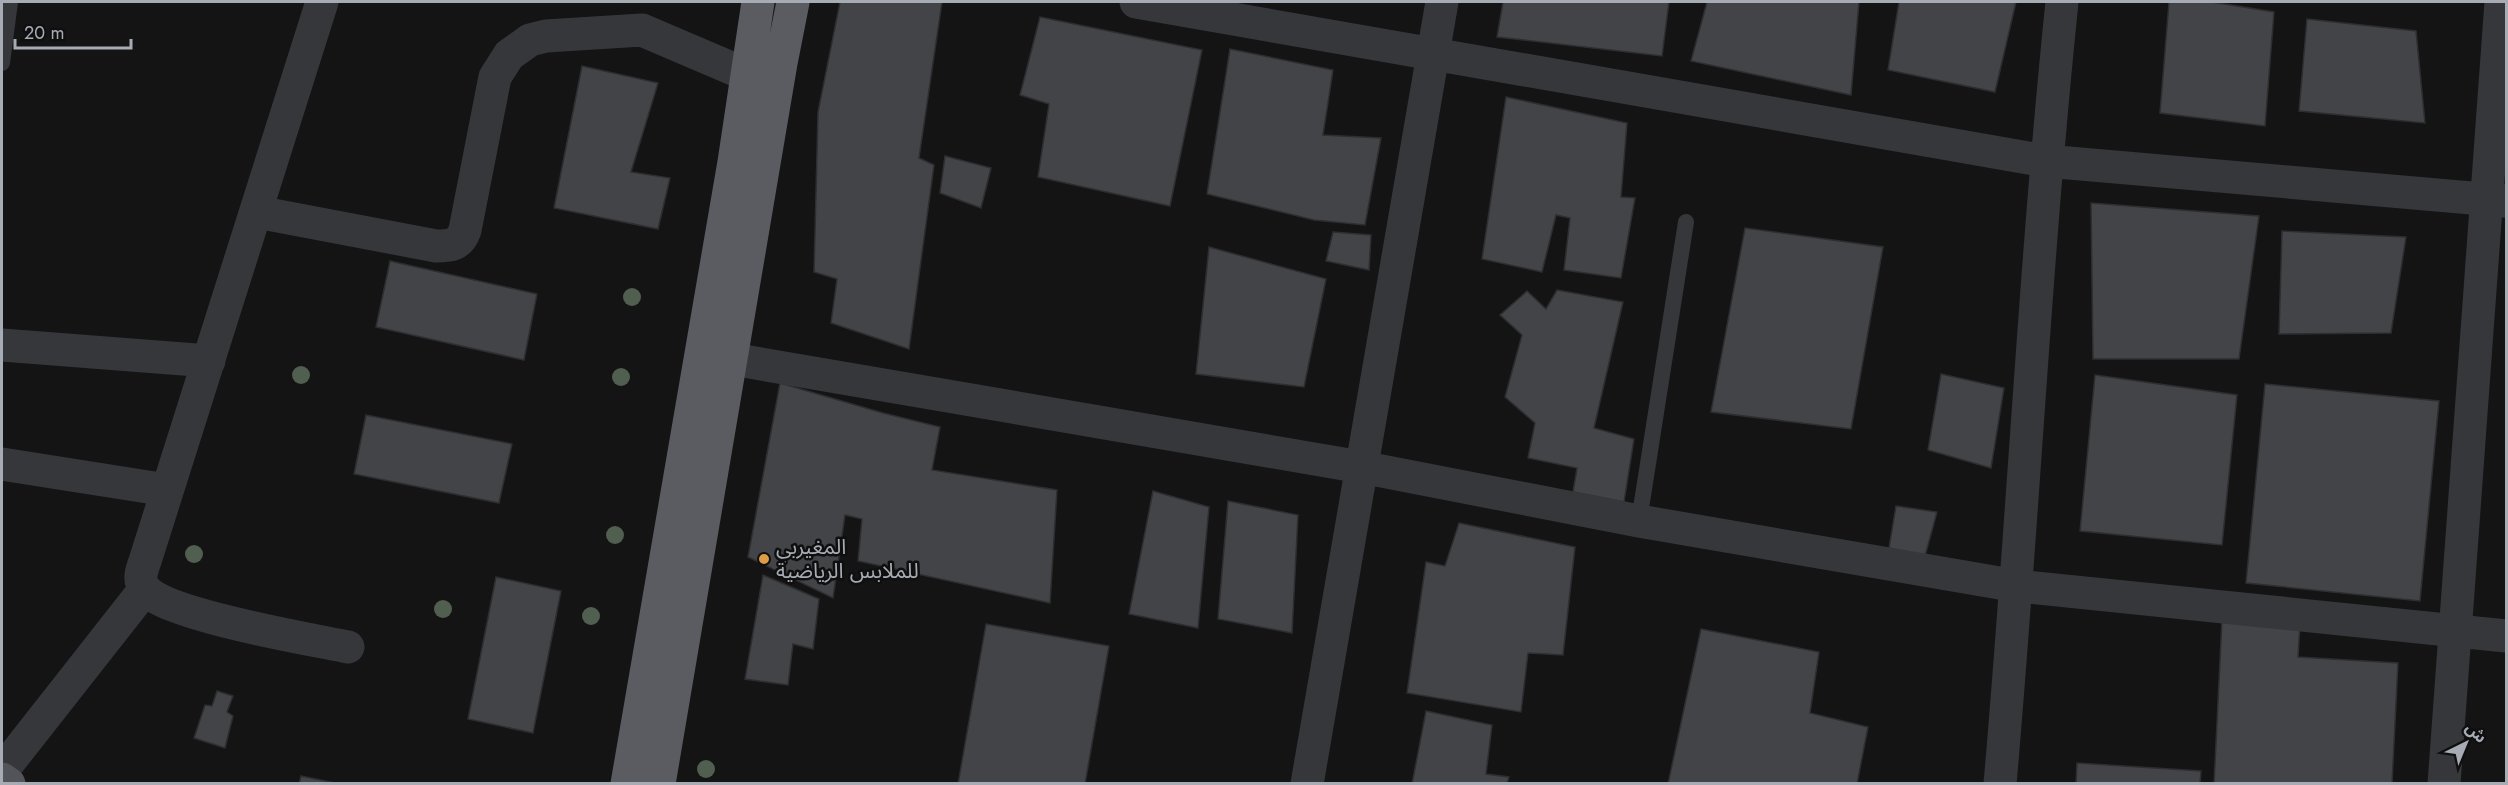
<svg xmlns="http://www.w3.org/2000/svg" width="2508" height="785" font-family="Jost,'Noto Sans Arabic',sans-serif">
	<style>
		.building { fill: #434448; stroke: #2e2e31; stroke-width: 1.5 }
		.lines { fill: none; stroke-linecap: round; stroke-linejoin: round }
		.service { stroke: #35373a; stroke-width: 16 }
		.minor { stroke: #35373a; stroke-width: 33 }
		.primary { stroke: #525459; stroke-width: 33 }
		.trunk { stroke: #5a5c62; stroke-width: 33 }
		.tree { fill: #505f50 }
		.poi-dot { fill: #dd9d44; stroke: #0f0f10; stroke-width: 2 }
		.labels { text-anchor: middle; dominant-baseline: central; stroke-width: 5; stroke-linejoin: round; paint-order: stroke }
		.poi-label { font-size: 21px; fill: #a7acb4; stroke: #0f0f10; text-anchor: start }
	</style>
	<rect width="100%" height="100%" fill="#141415"/>
	<path class="building" d="M840 2H942L919 158 934 165 909 349 831 323 837 279 814 272 818 112Z
		M1503 2H1669L1662 56 1497 37Z
		M1707 2H1859L1851 95 1691 61Z
		M1899 2H2016L1995 92 1888 70Z
		M2169 2H2212L2274 12 2265 126 2160 113Z
		M1040 17 1202 50 1170 206 1038 177 1049 104 1020 95Z
		M2307 19 2416 31 2425 123 2299 111Z
		M1230 49 1333 70 1323 135 1381 138 1365 225 1314 220 1207 194Z
		M582 66 658 83 631 172 670 178 658 229 554 208Z
		M1506 97 1627 123 1621 197 1635 198 1621 278 1564 270 1570 218 1556 215 1542 272 1482 259Z
		M945 156 991 168 981 208 940 193Z
		M2091 203 2259 216 2239 359H2093Z
		M1745 228 1883 247 1851 429 1711 412Z
		M2282 231 2406 237 2391 333 2279 334Z
		M1333 232 1371 235 1369 270 1326 261Z
		M1209 247 1326 279 1304 387 1196 374Z
		M390 261 537 294 524 360 376 327Z
		M1557 290 1623 302 1594 428 1634 439 1624 502 1573 492 1577 468 1528 458 1535 423 1505 397 1522 335 1500 315 1527 291 1546 309Z
		M1941 374 2004 388 1991 468 1928 450Z
		M2095 375 2237 395 2222 545 2080 531Z
		M780 383 883 413 940 427 932 470 1057 490 1050 603 858 561 862 519 845 515 833 598 748 557Z
		M2265 384 2439 401 2420 601 2246 583Z
		M366 415 512 444 499 503 354 474Z
		M1153 491 1209 507 1198 628 1129 614Z
		M1228 501 1298 515 1292 633 1218 619Z
		M1896 506 1937 512 1925 556 1889 548Z
		M1459 523 1575 547 1563 655 1528 653 1521 712 1407 693 1426 562 1445 566Z
		M763 575 819 599 813 649 793 644 788 685 745 679Z
		M496 577 561 591 533 733 468 719Z
		M2222 620 2300 625 2298 657 2398 663 2392 784H2214Z
		M986 624 1109 646 1085 784H958Z
		M1701 629 1819 652 1810 713 1868 727 1857 784H1668Z
		M217 691 233 696 227 712 233 716 225 748 194 738 205 705 212 706Z
		M1426 711 1492 725 1486 774 1509 777 1507 784H1412Z
		M2077 763 2201 771 2200 784H2076Z
		M301 776 340 784H299Z"/>
	<g class="lines">
		<path class="service" d="M2 63 10 2
			M1639 521 1686 222"/>
		<path class="minor" d="M322 2 145 561C142 569 138 580 144 588 164 615 309 639 348 647
			M1136 2 2046 161 2506 201
			M257 212 436 246C451 246 460 245 465 230L495 77 509 55 530 40 546 36 642 30 745 74
			M2 345 209 361
			M732 359 1361 467 1639 521 2017 586 2506 636
			M2 464 167 490
			M2 771 145 589
			M1307 784 1442 2
			M2000 784C2023 523 2035 262 2062 2
			M2444 784 2501 2"/>
		<path class="primary" d="M2 779 9 784"/>
		<path class="trunk" d="M627 784 734 162 758 2
			M659 784 781 63 793 2"/>
	</g>
	<g class="tree">
		<circle cx="632" cy="297" r="9"/>
		<circle cx="301" cy="375" r="9"/>
		<circle cx="621" cy="377" r="9"/>
		<circle cx="615" cy="535" r="9"/>
		<circle cx="194" cy="554" r="9"/>
		<circle cx="443" cy="609" r="9"/>
		<circle cx="591" cy="616" r="9"/>
		<circle cx="706" cy="769" r="9"/>
	</g>
	<circle class="poi-dot" cx="764" cy="559" r="6"/>
	<g class="labels">
		<g class="poi-label">
			<text x="776" y="547">المغيربي<tspan x="776" dy="24">للملابس الرياضية</tspan></text>
		</g>
	</g>
	<rect width="2508" height="785" fill="none" stroke="#a7acb4" stroke-width="6"/>
	<g transform="translate(2466 743) rotate(43)" stroke="#0f0f10" stroke-width="4.5" paint-order="stroke">
	<path d="M0-4.5L10 22L0 15L-10 22Z" fill="#a7acb4"/>
	<text y="-9" font-size="16" font-weight="bold" text-anchor="middle" fill="#a7acb4">ش</text>
	</g>
	<path d="M15 39v9h116v-9" fill="none" stroke="#a7acb4" stroke-width="3"/>
	<text x="24" y="39" font-size="18" fill="#a7acb4" stroke="#0f0f10" stroke-width="4.5" paint-order="stroke">20 m</text>
</svg>
